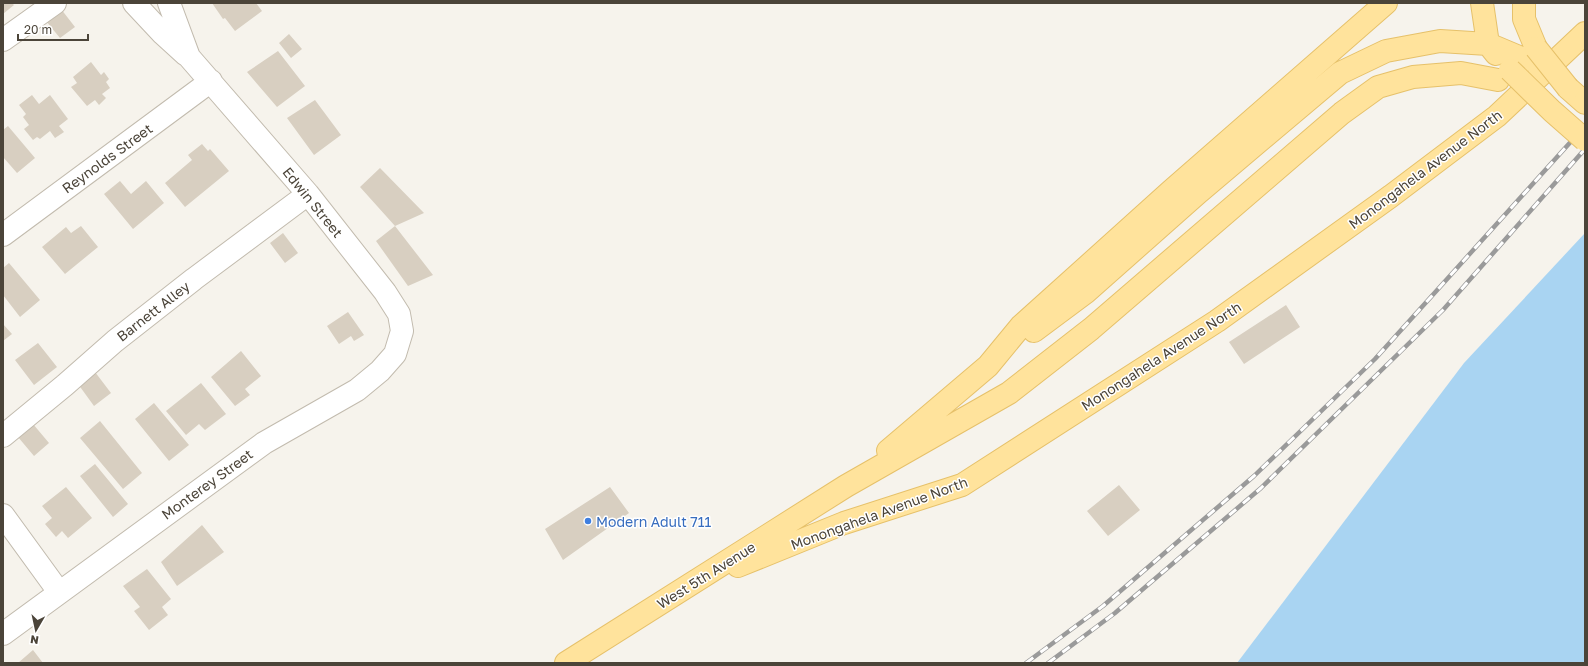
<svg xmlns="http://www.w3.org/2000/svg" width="1588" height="666" font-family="'Golos Text',sans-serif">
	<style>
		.water { fill: #a9d4f2 }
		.building { fill: #d8cfc1 }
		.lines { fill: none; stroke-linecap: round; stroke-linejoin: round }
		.minor-casing { stroke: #c2bbae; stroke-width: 24 }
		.major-casing { stroke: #e6c16a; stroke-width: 24 }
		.minor { stroke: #fff; stroke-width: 22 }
		.major { stroke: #ffe39c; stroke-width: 22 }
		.rail-casing { stroke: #9a9a9a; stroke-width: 4.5 }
		.rail { stroke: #fff; stroke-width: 3; stroke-dasharray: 9; stroke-linecap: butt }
		.major-bridge-casing { stroke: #e6c16a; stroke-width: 24; stroke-linecap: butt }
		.major-bridge { stroke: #ffe39c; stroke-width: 22 }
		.shop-dot { fill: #3f7fe0; stroke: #fff; stroke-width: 1.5 }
		.labels { text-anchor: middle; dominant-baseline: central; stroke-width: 3; stroke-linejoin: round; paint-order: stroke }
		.street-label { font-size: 14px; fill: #4b4439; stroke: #fff }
		.shop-label { font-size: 14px; fill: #366cbe; stroke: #fff; text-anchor: start }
	</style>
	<rect width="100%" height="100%" fill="#f6f3ec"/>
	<path class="water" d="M1585 233V663H1237L1464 363Z"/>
	<path class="building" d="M3 3H12L14 5 3 14Z
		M212 3H256L262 11 235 31 225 18 223 19Z
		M61 9 75 27 60 38 46 21Z
		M289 34 302 49 291 58 279 43Z
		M278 51 305 86 277 107 247 72Z
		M91 62 101 75 104 72 109 79 106 82 110 88 102 94 106 98 99 105 95 100 87 106 71 87 77 83 73 77Z
		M32 95 39 104 50 95 68 119 59 126 64 132 55 138 50 131 40 139 37 137 33 140 24 129 29 125 23 117 26 114 19 105Z
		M315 100 341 135 314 155 287 118Z
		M8 126 35 158 17 173 3 157V130Z
		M202 144 208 151 210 149 229 171 185 207 165 183 192 160 188 155Z
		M380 168 424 213 395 226 360 187Z
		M120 181 131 194 146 181 164 203 133 229 104 194Z
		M81 226 98 247 65 274 42 247 66 227 71 233Z
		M395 226 433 275 408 286 376 241Z
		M283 233 298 253 285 263 270 243Z
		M9 263 40 300 20 317 3 295V268Z
		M1286 305 1300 327 1244 364 1229 342Z
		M348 312 364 335 354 341 351 336 339 344 327 326Z
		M3 324 12 334 3 341Z
		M38 343 57 367 34 385 15 360Z
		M241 351 261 376 245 389 250 395 235 406 211 377Z
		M95 372 111 393 94 406 78 384Z
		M201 383 226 414 205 430 199 424 186 435 166 411Z
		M154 403 189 445 169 461 135 419Z
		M100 421 142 473 123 489 80 438Z
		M33 424 49 443 34 456 18 437Z
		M95 464 128 504 113 517 80 476Z
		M1119 485 1140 510 1108 536 1087 511Z
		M66 487 92 518 68 538 62 531 56 537 45 524 52 518 42 506Z
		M610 487 629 513 563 560 545 529Z
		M202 525 224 552 177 586 161 562Z
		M147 569 171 599 162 607 168 615 149 630 134 611 140 607 123 586Z
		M33 650 43 663H18Z"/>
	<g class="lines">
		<defs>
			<path id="minor" d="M134 3 163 34 186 55
				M3 40 55 3
				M3 235 211 81
				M3 436 65 385 115 341 194 279 308 194
				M3 515 59 592
				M3 634 264 443 357 390 380 371 395 354 402 331 399 314 385 292 308 194 189 57 169 3"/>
			<path id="major" d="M1482 3 1488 44 1496 54
				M1524 3V19L1536 48
				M1568 88 1585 103
				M1034 331 1085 293 1199 192 1340 73 1386 51 1440 41 1488 44 1526 60
				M888 451 988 366 1021 326 1171 191 1386 3
				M738 566 844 523 962 485 1217 321 1391 196 1497 116 1585 33
				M566 663 846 486 1009 393 1091 329 1342 113 1378 87 1413 77 1461 73 1498 80"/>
		</defs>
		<use href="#minor" class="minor-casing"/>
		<use href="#major" class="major-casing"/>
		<use href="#minor" class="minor"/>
		<use href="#major" class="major"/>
		<defs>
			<path id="rail" d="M1026 663 1103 606 1254 476 1375 359 1585 126
				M1048 663 1115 613 1261 488 1443 310 1585 149"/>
		</defs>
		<use href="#rail" class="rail-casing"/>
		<use href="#rail" class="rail"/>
		<defs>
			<path id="major-bridge" d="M1536 48 1568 88
				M1510 70 1552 111 1585 140"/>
		</defs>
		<use href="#major-bridge" class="major-bridge-casing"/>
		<use href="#major-bridge" class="major-bridge"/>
	</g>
	<circle class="shop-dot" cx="588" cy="521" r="4"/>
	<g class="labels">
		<g class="street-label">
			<text transform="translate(107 158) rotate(-36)">Reynolds Street</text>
			<text transform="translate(1425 169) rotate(-37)">Monongahela Avenue North</text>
			<text transform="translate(313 202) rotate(51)">Edwin Street</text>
			<text transform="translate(153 311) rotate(-38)">Barnett Alley</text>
			<text transform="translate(1161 356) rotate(-33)">Monongahela Avenue North</text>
			<text transform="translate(207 484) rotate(-36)">Monterey Street</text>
			<text transform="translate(879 513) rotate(-20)">Monongahela Avenue North</text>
			<text transform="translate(706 575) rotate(-32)">West 5th Avenue</text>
		</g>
		<g class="shop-label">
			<text x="596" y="521">Modern Adult 711</text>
		</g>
	</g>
	<rect width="1588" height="666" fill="none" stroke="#4b4439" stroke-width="8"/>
	<g transform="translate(36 630) rotate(189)" stroke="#ffffff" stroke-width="3" paint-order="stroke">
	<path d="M0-3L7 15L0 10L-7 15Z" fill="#4b4439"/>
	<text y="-6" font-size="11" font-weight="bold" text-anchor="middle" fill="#4b4439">N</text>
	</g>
	<path d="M18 34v6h70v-6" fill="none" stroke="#4b4439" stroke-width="2"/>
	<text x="24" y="34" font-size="12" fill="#4b4439" stroke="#ffffff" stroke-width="3" paint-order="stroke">20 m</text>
</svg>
